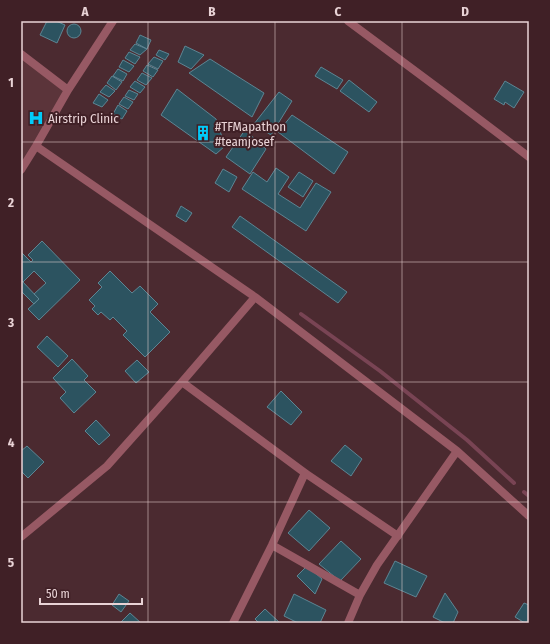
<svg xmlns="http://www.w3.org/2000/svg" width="550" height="644" font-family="'Fira Sans Condensed',sans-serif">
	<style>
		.built { fill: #5b343a }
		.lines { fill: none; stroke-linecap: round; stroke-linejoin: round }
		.stream { stroke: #794454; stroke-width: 4 }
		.building { fill: #2c5360; stroke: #5d8593 }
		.minor { stroke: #975964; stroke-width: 8 }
		.grid { fill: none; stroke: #e9d3d6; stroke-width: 1; stroke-opacity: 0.55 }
		.labels { text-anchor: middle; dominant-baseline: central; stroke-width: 4; stroke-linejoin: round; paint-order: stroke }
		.poi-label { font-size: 13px; fill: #e9d3d6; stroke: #402026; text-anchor: start }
		.neatline { fill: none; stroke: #e9d3d6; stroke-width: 1.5 }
		.grid-label { font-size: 13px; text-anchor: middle; font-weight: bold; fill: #e9d3d6 }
	</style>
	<rect width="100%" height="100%" fill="#4b2a30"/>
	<path class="built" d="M21 54 68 90 21 170Z"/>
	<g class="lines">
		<path class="stream" d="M301 314 380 371 467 440 514 483
			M524 492 529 496"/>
	</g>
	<path class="building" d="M47 21H56L65 25 57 43 40 35Z
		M67 31a7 7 0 1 1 14 0a7 7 0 1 1-14 0Z
		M140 35 151 40 147 49 136 43Z
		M135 44 147 49 140 55 130 50Z
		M185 46 204 55 191 69 178 62Z
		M159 50 169 54 165 60 156 55Z
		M129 52 140 57 135 64 125 58Z
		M154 57 163 61 158 69 148 64Z
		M210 59 264 93 252 117 189 73Z
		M123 60 134 66 129 72 119 67Z
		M147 65 158 70 153 77 143 71Z
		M321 67 343 80 337 89 315 76Z
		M118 69 127 74 123 81 113 76Z
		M142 73 152 78 146 85 137 80Z
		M112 76 122 82 116 90 107 83Z
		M349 80 377 102 369 112 340 91Z
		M135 81 145 87 140 93 130 87Z
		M505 81 524 92 514 108 505 102 504 105 494 99Z
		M106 85 115 91 109 97 100 92Z
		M177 89 216 119 225 146 216 154 161 115Z
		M129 90 138 94 134 100 125 96Z
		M279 92 292 101 271 135 254 124Z
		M99 94 108 100 102 107 93 103Z
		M124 97 133 102 128 109 119 104Z
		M118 105 127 111 122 119 113 114Z
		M292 115 348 152 334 174 278 132Z
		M245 130 266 149 250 174 226 157Z
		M276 168 289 177 278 194 300 208 316 183 331 192 306 231 242 189 253 172 267 182Z
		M223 169 237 177 229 192 215 183Z
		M299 172 313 181 303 197 288 187Z
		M181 206 192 213 186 222 176 216Z
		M240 216 347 292 338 303 232 227Z
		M42 241 80 280 39 320 28 309 39 299 34 294 46 283 34 271 23 282 21 280V252L31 262 33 260 28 255Z
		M110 271 132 293 140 286 158 304 150 312 170 332 145 357 123 335 127 331 113 317 110 320 101 312 98 315 92 309 95 306 89 300 102 287 98 283Z
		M21 280 39 299 34 304 21 291Z
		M47 336 68 356 58 367 37 347Z
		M72 359 88 376 84 380 96 392 74 413 60 398 66 392 53 378Z
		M137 360 149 372 136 383 125 371Z
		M281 391 302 412 291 425 267 407Z
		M96 420 110 435 99 445 85 431Z
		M345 445 362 459 351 476 331 461Z
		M27 446 44 462 28 478 21 471V451Z
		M309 510 330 528 309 551 288 533Z
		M341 541 361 559 340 581 319 564Z
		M395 561 427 576 416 597 384 583Z
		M307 566 322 579 315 594 297 576Z
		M445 593 458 612 453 623H445L433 617Z
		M119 594 129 601 121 612 112 605Z
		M294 594 326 610 320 623H298L284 616Z
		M524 603 529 605V623H525L515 617Z
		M265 609 280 623H259L255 619Z
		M130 613 141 623H120Z"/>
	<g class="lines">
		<path class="minor" d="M348 21 442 91 529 157
			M21 54 68 90
			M36 146 255 297 457 451 529 516
			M21 170 36 146 68 90 113 21
			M182 382 305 473 398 536
			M21 537 107 466 182 382 255 297
			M272 545 360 595
			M233 623 272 545 305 473
			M348 623 360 595 377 565 457 451"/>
	</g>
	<path class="grid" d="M148 21V623M275 21V623M402 21V623M21 142H529M21 262H529M21 382H529M21 502H529"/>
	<defs>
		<symbol id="hospital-bare" viewBox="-9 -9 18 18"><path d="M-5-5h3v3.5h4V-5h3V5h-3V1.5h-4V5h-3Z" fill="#02cbf9" stroke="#402026" stroke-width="2.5" paint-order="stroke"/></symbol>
		<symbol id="building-bare" viewBox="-9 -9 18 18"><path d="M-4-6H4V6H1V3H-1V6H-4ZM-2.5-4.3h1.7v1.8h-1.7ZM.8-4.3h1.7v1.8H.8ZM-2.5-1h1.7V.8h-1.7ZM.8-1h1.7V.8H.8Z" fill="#02cbf9" stroke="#402026" stroke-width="2.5" paint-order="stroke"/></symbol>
	</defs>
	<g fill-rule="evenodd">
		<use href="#hospital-bare" x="25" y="107" width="22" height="22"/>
		<use href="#building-bare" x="192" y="122" width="22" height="22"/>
	</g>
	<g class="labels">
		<g class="poi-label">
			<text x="48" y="118">Airstrip Clinic</text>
			<text x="215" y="126">#TFMapathon<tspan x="215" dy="15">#teamjosef</tspan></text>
		</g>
	</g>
	<rect width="550" height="644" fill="none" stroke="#402026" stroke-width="44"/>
	<path d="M40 598v6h102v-6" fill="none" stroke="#e9d3d6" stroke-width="2"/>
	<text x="46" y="598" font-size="12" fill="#e9d3d6" stroke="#402026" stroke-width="3" paint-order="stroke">50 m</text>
	<rect x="22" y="22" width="506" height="600" class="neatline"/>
	<g class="grid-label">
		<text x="85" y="16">A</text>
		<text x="212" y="16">B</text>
		<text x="338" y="16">C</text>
		<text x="465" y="16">D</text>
		<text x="11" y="87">1</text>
		<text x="11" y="207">2</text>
		<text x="11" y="327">3</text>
		<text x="11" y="447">4</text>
		<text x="11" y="567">5</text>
	</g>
</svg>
